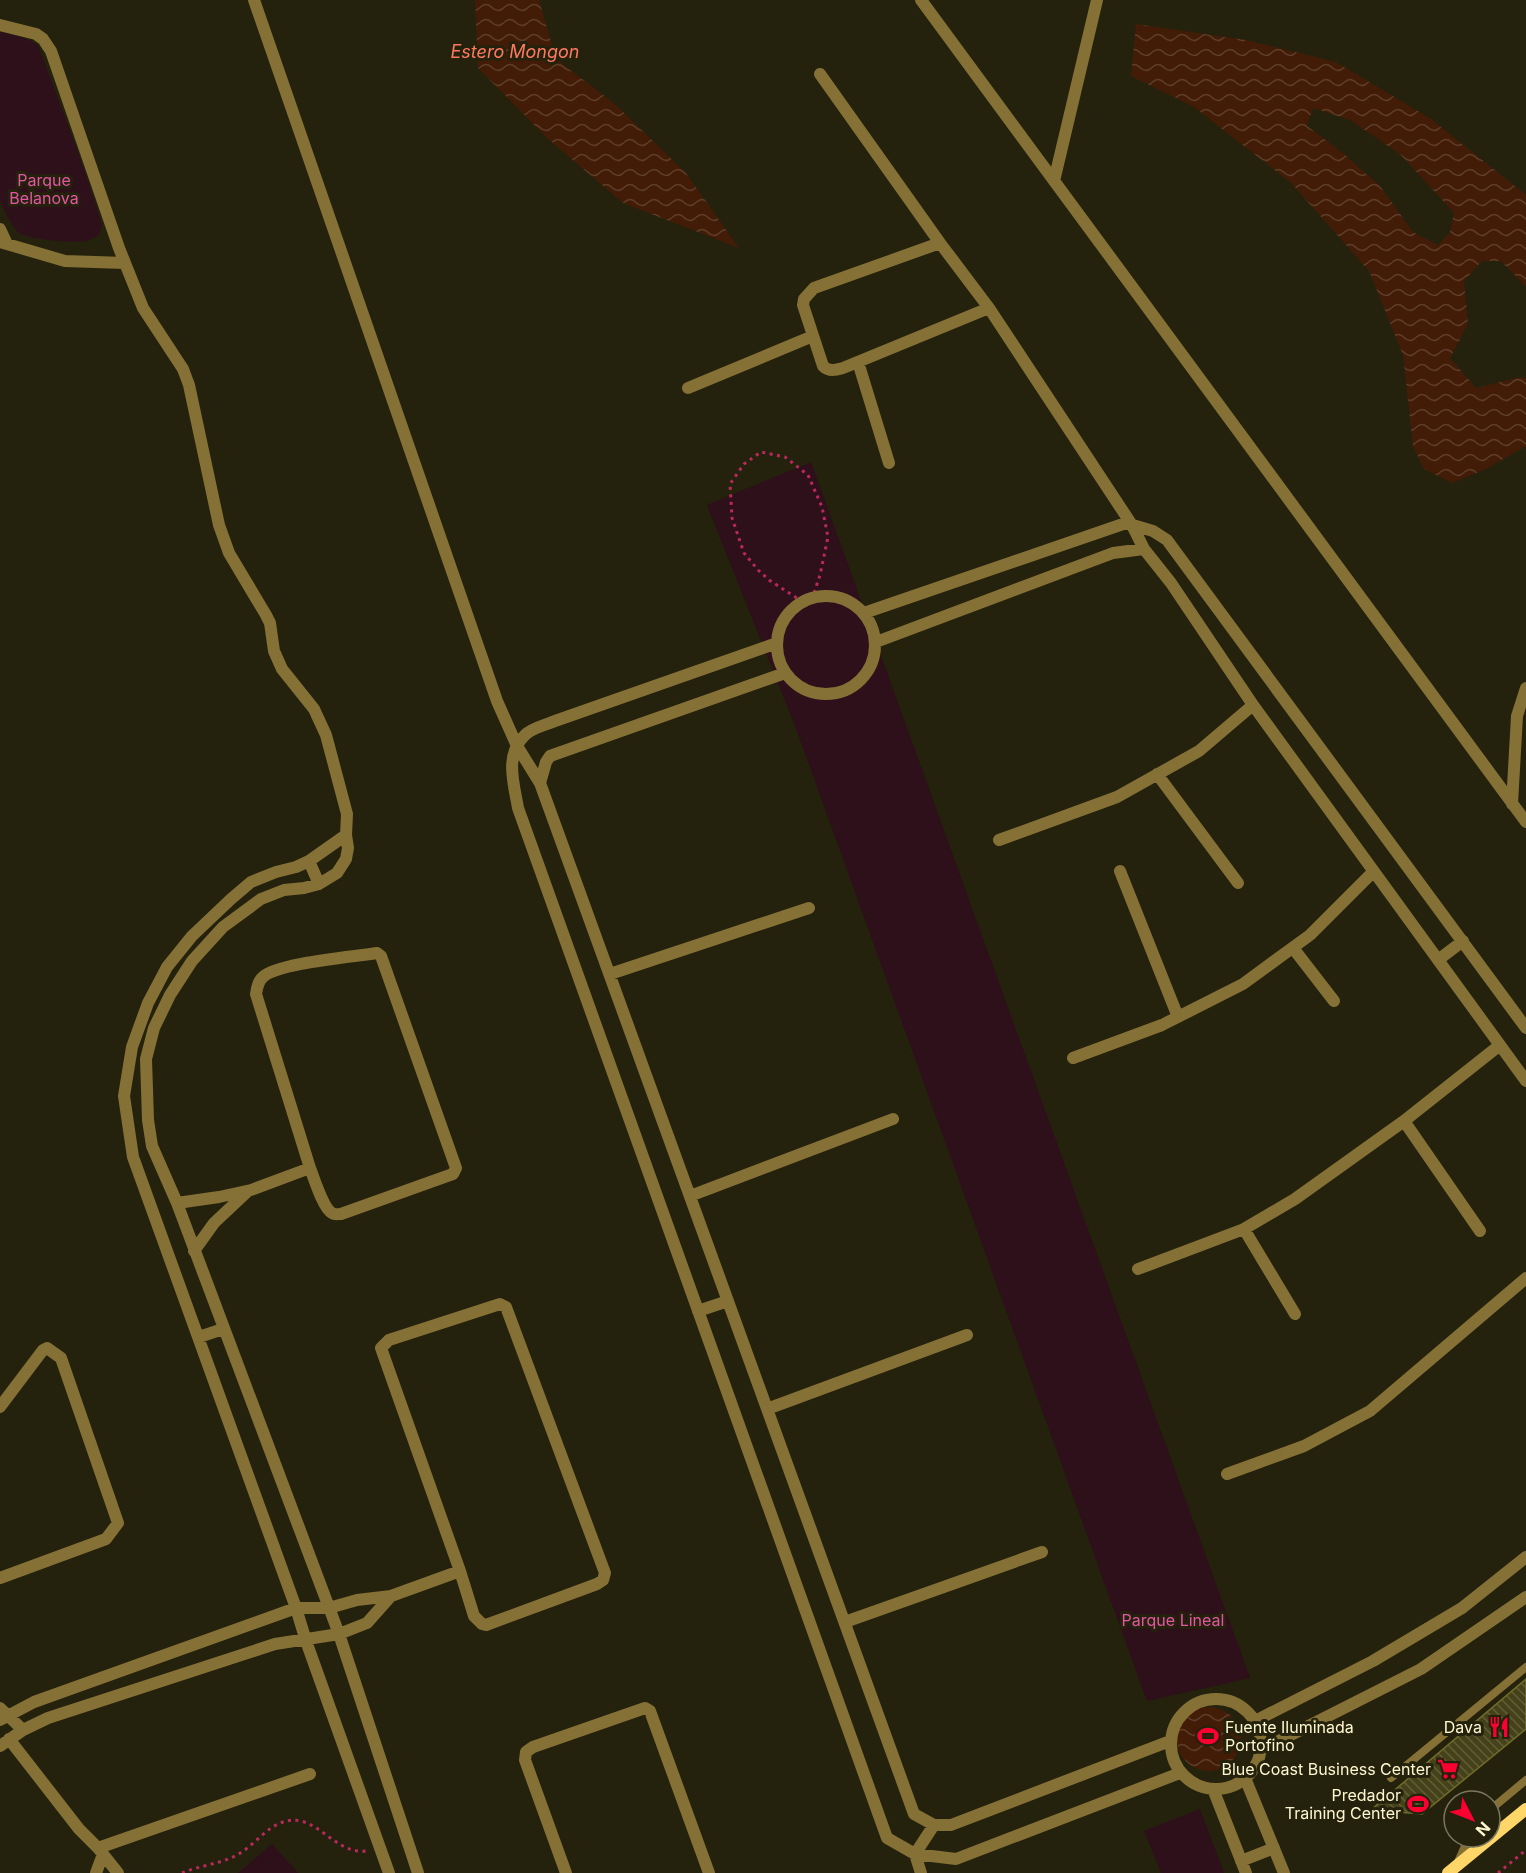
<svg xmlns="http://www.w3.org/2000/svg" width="1526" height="1873" font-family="Inter,sans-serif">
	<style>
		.park { fill: #2e101a }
		.water { fill: url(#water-waves); fill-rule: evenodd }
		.building { fill: url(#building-back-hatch); stroke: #726c29; stroke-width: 1.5 }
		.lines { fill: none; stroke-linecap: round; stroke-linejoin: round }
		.path { stroke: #ba295c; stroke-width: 3; stroke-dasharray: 3 4.5; stroke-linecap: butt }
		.lane { stroke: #857136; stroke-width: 8 }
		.street { stroke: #857136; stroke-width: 12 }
		.secondary { stroke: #ffd667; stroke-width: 12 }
		.labels { text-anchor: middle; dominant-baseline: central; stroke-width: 6; stroke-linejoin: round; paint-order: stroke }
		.park-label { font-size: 16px; fill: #e456a3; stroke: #24210d }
		.poi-label { font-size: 16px; fill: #fff7d0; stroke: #24210d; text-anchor: end }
		.water-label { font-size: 18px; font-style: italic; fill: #ff795e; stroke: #24210d }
	</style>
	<defs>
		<pattern id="water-waves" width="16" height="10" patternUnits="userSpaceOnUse" patternTransform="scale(1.5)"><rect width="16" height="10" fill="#421c07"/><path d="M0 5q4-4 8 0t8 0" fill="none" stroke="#5e3e2a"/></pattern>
		<pattern id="building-back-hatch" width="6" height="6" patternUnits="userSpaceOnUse" patternTransform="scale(1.5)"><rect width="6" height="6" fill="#454118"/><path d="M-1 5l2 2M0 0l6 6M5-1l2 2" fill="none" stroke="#615d39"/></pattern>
	</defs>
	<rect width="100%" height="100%" fill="#24210d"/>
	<path class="park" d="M0 32 23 37 38 45C60 105 84 164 102 225L99 235C95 237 91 240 86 241 73 243 31 240 20 233 12 228 4 209 0 200Z
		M811 462 1250 1678 1147 1701 795 726 707 505Z
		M1200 1809 1224 1873H1161L1144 1831Z
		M272 1844 298 1873H238Z"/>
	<path class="water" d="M475 0H539L556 59 616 105 686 173 739 248 623 203 547 138 478 68Z
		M1136 24 1246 40 1336 62 1431 119 1526 195V287L1501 261H1482L1464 281 1468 324 1450 358 1476 388 1520 377 1526 378V446L1488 468 1452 483 1424 469 1413 446 1403 355 1369 271 1291 183 1194 107 1131 76ZM1313 108 1350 120 1401 155 1454 213 1450 232 1438 245 1413 232 1380 186 1344 154 1307 126Z
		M1177 1739a32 32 0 1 1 64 0a32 32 0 1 1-64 0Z"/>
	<path class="building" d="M1526 1679V1729L1422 1814 1371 1810Z"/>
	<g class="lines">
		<path class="path" d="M803 602 769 580 758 570 744 553 732 518 730 484 744 464 761 452 785 457 808 475 822 507 828 537 820 575 812 599
			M182 1873C203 1864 227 1864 246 1849 263 1836 277 1816 301 1821 324 1827 340 1854 366 1851
			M1498 1873 1526 1850"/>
		<path class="lane" d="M1391 1778 1526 1667
			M1490 1810 1526 1780
			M1457 1864 1469 1837"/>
		<path class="street" d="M254 0 497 701 517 746 540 783
			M921 0 1526 822
			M0 25 36 34 43 39 51 51 119 248 143 308 183 369 189 385 219 525 229 553 266 615 270 623 274 651 282 669 314 709 326 735 347 814 346 835 348 848 346 859 337 873 319 884 304 888 284 890 261 899 223 927 192 961 170 995 154 1028 146 1059 148 1120 152 1146 177 1203 339 1634 418 1873
			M820 74 940 243 989 308 1132 525 1144 549
			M1054 181 1097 0
			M0 229 7 244
			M0 242 65 261 125 263
			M940 243 814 288 804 299 803 305 823 366C829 372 836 370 843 368L989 308
			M858 362 889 463
			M688 388 813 336
			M777 645a49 49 0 1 1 98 0a49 49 0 1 1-98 0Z
			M864 613 1126 523 1153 531 1167 540 1526 1028
			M876 642 1113 553 1144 549 1171 583 1253 705 1526 1081
			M777 643 555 721C546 725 532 728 525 735 504 755 514 784 518 808L887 1838 915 1854 956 1859 1180 1773
			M785 673 550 756 546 762 540 783 914 1814 934 1825H951L1170 1741
			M1157 774 1238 883
			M1512 804 1517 716 1526 688
			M346 835 309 861 296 867 276 872 251 882 231 899 192 936 167 967 148 1003 132 1047 124 1096 133 1157 296 1608 306 1641 389 1873
			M999 840 1117 797 1199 751 1253 705
			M309 861 319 884
			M1120 871 1178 1017
			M1293 948 1334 1001
			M377 953 381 956 456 1168 453 1174 450 1175 341 1214C337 1214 335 1215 332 1213 323 1208 314 1178 310 1168L256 994C257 988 258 981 263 977 278 963 353 957 377 953Z
			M1438 960 1463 941
			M610 974 809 908
			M1073 1058 1162 1025 1243 984 1310 935 1373 872
			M1404 1121 1480 1231
			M690 1196 893 1119
			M177 1203 219 1197 251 1190 310 1168
			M1244 1229 1295 1314
			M194 1251 214 1223 247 1192
			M1138 1269 1244 1229 1295 1199 1404 1121 1500 1045
			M500 1304 506 1307 605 1573 603 1580 597 1584 486 1625 482 1624 474 1616 460 1571 381 1348 389 1340Z
			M698 1311 728 1301
			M199 1337 223 1329
			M0 1407 43 1350 47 1348 61 1358 118 1523 106 1539 0 1578
			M767 1409 967 1335
			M1227 1474 1304 1446 1370 1411 1526 1278
			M845 1622 1042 1552
			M1171 1744a45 45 0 1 1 90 0a45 45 0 1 1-90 0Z
			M0 1708 23 1730
			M0 1720 34 1702 296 1608H329L357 1600 391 1596 460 1571
			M1255 1721 1373 1661 1462 1608 1526 1557
			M9 1739 79 1829 98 1848 118 1873
			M0 1746 23 1730 48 1718 275 1644 339 1634 367 1623 391 1596
			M1261 1750 1421 1669 1526 1597
			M1245 1778 1284 1873
			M1213 1789 1246 1873
			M98 1848 310 1774
			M1241 1861 1274 1848
			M96 1873 103 1854
			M566 1873 525 1760 526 1752 533 1747 645 1708 650 1711 709 1873
			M921 1873 915 1854 934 1825"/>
		<path class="secondary" d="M1448 1873 1526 1809"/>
	</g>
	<defs>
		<symbol id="restaurant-bare" viewBox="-9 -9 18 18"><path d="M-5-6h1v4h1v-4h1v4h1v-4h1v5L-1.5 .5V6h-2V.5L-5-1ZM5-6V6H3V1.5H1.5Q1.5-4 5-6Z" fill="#fb0030" stroke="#24210d" stroke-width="2.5" paint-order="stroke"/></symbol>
		<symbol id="stadium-bare" viewBox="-9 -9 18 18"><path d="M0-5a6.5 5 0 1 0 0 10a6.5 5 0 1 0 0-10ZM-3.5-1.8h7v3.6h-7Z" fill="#fb0030" stroke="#24210d" stroke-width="2.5" paint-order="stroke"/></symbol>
		<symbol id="supermarket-bare" viewBox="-9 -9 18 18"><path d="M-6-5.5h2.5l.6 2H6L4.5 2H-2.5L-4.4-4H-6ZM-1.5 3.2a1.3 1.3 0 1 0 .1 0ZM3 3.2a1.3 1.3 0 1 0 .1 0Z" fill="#fb0030" stroke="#24210d" stroke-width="2.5" paint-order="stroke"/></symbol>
	</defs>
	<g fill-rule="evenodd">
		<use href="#restaurant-bare" x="1484" y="1712" width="30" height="30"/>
		<use href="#stadium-bare" x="1193" y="1721" width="30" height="30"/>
		<use href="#supermarket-bare" x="1433" y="1754" width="30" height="30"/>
		<use href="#stadium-bare" x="1403" y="1789" width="30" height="30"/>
	</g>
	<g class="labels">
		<g class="park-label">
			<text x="44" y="180">Parque<tspan x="44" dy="18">Belanova</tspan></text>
			<text x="1173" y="1620">Parque Lineal</text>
		</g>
		<g class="poi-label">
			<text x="1225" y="1727" text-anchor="start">Fuente Iluminada<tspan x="1225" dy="18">Portofino</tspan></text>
			<text x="1482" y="1727">Dava</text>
			<text x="1431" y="1769">Blue Coast Business Center</text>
			<text x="1401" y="1795">Predador<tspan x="1401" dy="18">Training Center</tspan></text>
		</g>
		<g class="water-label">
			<text x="515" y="51">Estero Mongon</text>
		</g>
	</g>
	<g transform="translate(1472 1819) rotate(132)"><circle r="28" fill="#24210d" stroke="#7c775b" stroke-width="1.5"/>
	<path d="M0-4.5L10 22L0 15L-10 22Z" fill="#fb0030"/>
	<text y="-9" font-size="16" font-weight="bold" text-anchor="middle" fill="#fff7d0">N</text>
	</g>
</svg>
